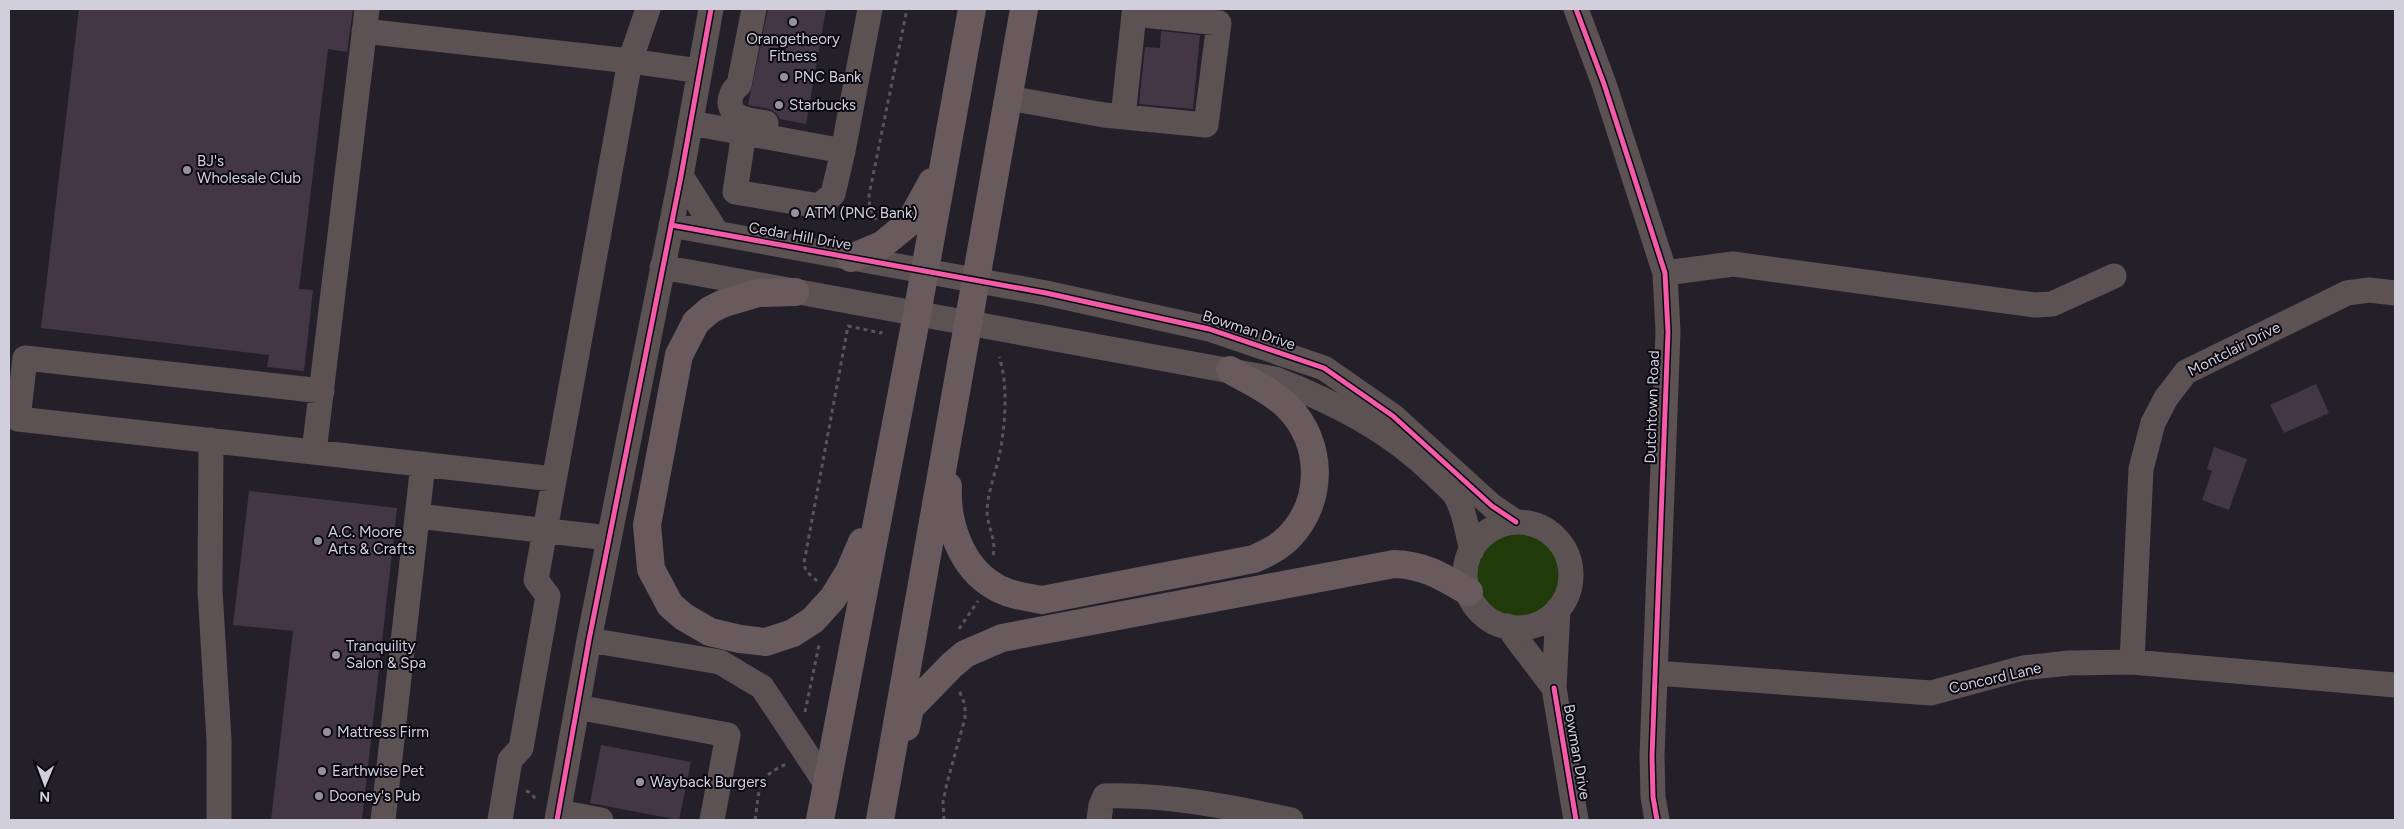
<svg xmlns="http://www.w3.org/2000/svg" width="2404" height="829" font-family="Figtree,sans-serif">
	<style>
		.green { fill: #203b09 }
		.building { fill: #433746 }
		.lines { fill: none; stroke-linecap: round; stroke-linejoin: round }
		.path { stroke: #5c5459; stroke-width: 3; stroke-dasharray: 4 4; stroke-linecap: butt }
		.minor { stroke: #5c5254; stroke-width: 25 }
		.highway { stroke: #685a5d; stroke-width: 28 }
		.cycleway-casing { stroke: #0a0810; stroke-width: 8 }
		.cycleway { stroke: #f35aa7; stroke-width: 5 }
		.poi-dot { fill: #95929e; stroke: #0a0810; stroke-width: 2 }
		.labels { text-anchor: middle; dominant-baseline: central; stroke-width: 4; stroke-linejoin: round; paint-order: stroke }
		.poi-label { font-size: 15px; fill: #d2cfdc; stroke: #0a0810; text-anchor: start }
		.street-label { font-size: 15px; fill: #d2cfdc; stroke: #0a0810 }
	</style>
	<rect width="100%" height="100%" fill="#23202a"/>
	<path class="green" d="M1466 575a53 53 0 1 1 106 0a53 53 0 1 1-106 0Z"/>
	<path class="building" d="M79 9H353L347 52 328 49 299 289 313 290 304 371 267 367 269 355 41 328Z
		M768 9H826L806 124 780 119 776 113 770 109 748 105Z
		M1161 31 1200 35 1193 109 1139 104 1145 47 1160 48Z
		M2316 384 2329 413 2284 433 2270 405Z
		M2214 447 2247 459 2229 510 2202 500 2212 471 2207 469Z
		M249 491 397 508 362 820H271L293 631 233 625Z
		M601 745 691 762 679 820 590 803Z"/>
	<g class="lines">
		<path class="path" d="M876 220 870 209 869 195 907 9
			M993 555C997 541 987 526 987 510 988 492 995 474 999 457 1005 429 1009 384 999 357
			M817 581 806 571 804 563 848 326 881 333V330
			M959 629 978 601
			M805 712 819 645
			M526 791 529 792 538 801
			M755 820C760 790 755 777 787 764
			M944 820 943 802 947 783 965 718V705L959 690"/>
		<path class="minor" d="M754 9 739 85C727 94 726 112 742 118 749 121 758 121 766 123
			M1576 9 1604 84 1665 273 1668 332 1652 756 1653 797 1657 820
			M364 31 630 61 700 71
			M1008 98 1104 115 1206 125 1219 23 1134 14 1123 117
			M691 123 843 151 870 9
			M744 132 735 192 819 206 833 194 843 151
			M681 176 717 233
			M671 225 1046 293 1209 329 1324 368 1393 416 1492 506 1516 522
			M662 267 1275 379C1334 402 1391 431 1436 476 1442 482 1450 488 1455 495 1465 510 1467 533 1472 550
			M1665 273 1733 264 2035 305 2052 304 2114 276
			M322 391 25 358 18 419 554 479
			M211 440 210 590 219 740V820
			M314 452 367 9
			M417 516 609 538
			M1465 575a53 53 0 1 1 106 0a53 53 0 1 1-106 0Z
			M1558 609 1554 688 1576 820
			M1507 626 1554 688
			M589 640 720 662 762 687 827 785
			M2132 662 2141 469 2153 423 2166 398 2186 372 2347 293 2369 290 2395 293
			M1655 673 1931 693 2023 668 2069 663 2132 662 2395 685
			M577 707 728 735 712 820
			M559 812 601 820
			M383 820 423 464
			M500 820 510 760 521 748 548 596 536 580 630 61 648 9
			M557 820 589 640 681 176 711 9
			M1099 820 1101 805 1105 796C1165 794 1232 807 1291 820"/>
		<path class="highway" d="M851 258 882 245 910 222 932 182
			M795 292 758 293 724 303 710 310 696 322 679 355 647 525 651 569 670 605 684 617 710 632 740 639 766 642 793 633 813 620 833 598 849 572 862 542
			M948 486C946 523 961 567 994 586 1008 595 1026 597 1042 600L1254 559C1267 553 1280 547 1290 536 1324 500 1323 443 1288 407 1272 391 1249 381 1230 370
			M906 727 910 708 952 665 965 654 1002 638 1394 564C1425 565 1443 577 1469 592
			M820 820 917 314 972 9
			M880 820 1024 9"/>
		<defs>
			<path id="cycleway" d="M1576 9 1604 84 1665 273 1668 332 1652 756 1653 797 1657 820
				M671 225 1046 293 1209 329 1324 368 1393 416 1492 506 1516 522
				M1554 688 1576 820
				M557 820 589 640 681 176 711 9"/>
		</defs>
		<use href="#cycleway" class="cycleway-casing"/>
		<use href="#cycleway" class="cycleway"/>
	</g>
	<g class="poi-dot">
		<circle cx="793" cy="22" r="5"/>
		<circle cx="784" cy="77" r="5"/>
		<circle cx="779" cy="105" r="5"/>
		<circle cx="187" cy="170" r="5"/>
		<circle cx="795" cy="213" r="5"/>
		<circle cx="318" cy="541" r="5"/>
		<circle cx="336" cy="655" r="5"/>
		<circle cx="327" cy="732" r="5"/>
		<circle cx="322" cy="771" r="5"/>
		<circle cx="640" cy="782" r="5"/>
		<circle cx="319" cy="796" r="5"/>
	</g>
	<g class="labels">
		<g class="poi-label">
			<text x="793" y="39" text-anchor="middle">Orangetheory<tspan x="793" dy="17">Fitness</tspan></text>
			<text x="794" y="77">PNC Bank</text>
			<text x="789" y="105">Starbucks</text>
			<text x="197" y="161">BJ's<tspan x="197" dy="17">Wholesale Club</tspan></text>
			<text x="805" y="213">ATM (PNC Bank)</text>
			<text x="328" y="532">A.C. Moore<tspan x="328" dy="17">Arts &amp; Crafts</tspan></text>
			<text x="346" y="646">Tranquility<tspan x="346" dy="17">Salon &amp; Spa</tspan></text>
			<text x="337" y="732">Mattress Firm</text>
			<text x="332" y="771">Earthwise Pet</text>
			<text x="650" y="782">Wayback Burgers</text>
			<text x="329" y="796">Dooney's Pub</text>
		</g>
		<g class="street-label">
			<text transform="translate(800 236) rotate(10)">Cedar Hill Drive</text>
			<text transform="translate(1249 330) rotate(18)">Bowman Drive</text>
			<text transform="translate(2234 349) rotate(-27)">Montclair Drive</text>
			<text transform="translate(1652 407) rotate(-88)">Dutchtown Road</text>
			<text transform="translate(1995 678) rotate(-13)">Concord Lane</text>
			<text transform="translate(1577 752) rotate(80)">Bowman Drive</text>
		</g>
	</g>
	<rect width="2404" height="829" fill="none" stroke="#d2cfdc" stroke-width="20"/>
	<g transform="translate(45 784) rotate(181)" stroke="#0a0810" stroke-width="4" paint-order="stroke">
	<path d="M0-4L9 19L0 12L-9 19Z" fill="#d2cfdc"/>
	<text y="-8" font-size="14" font-weight="bold" text-anchor="middle" fill="#d2cfdc">N</text>
	</g>
</svg>
